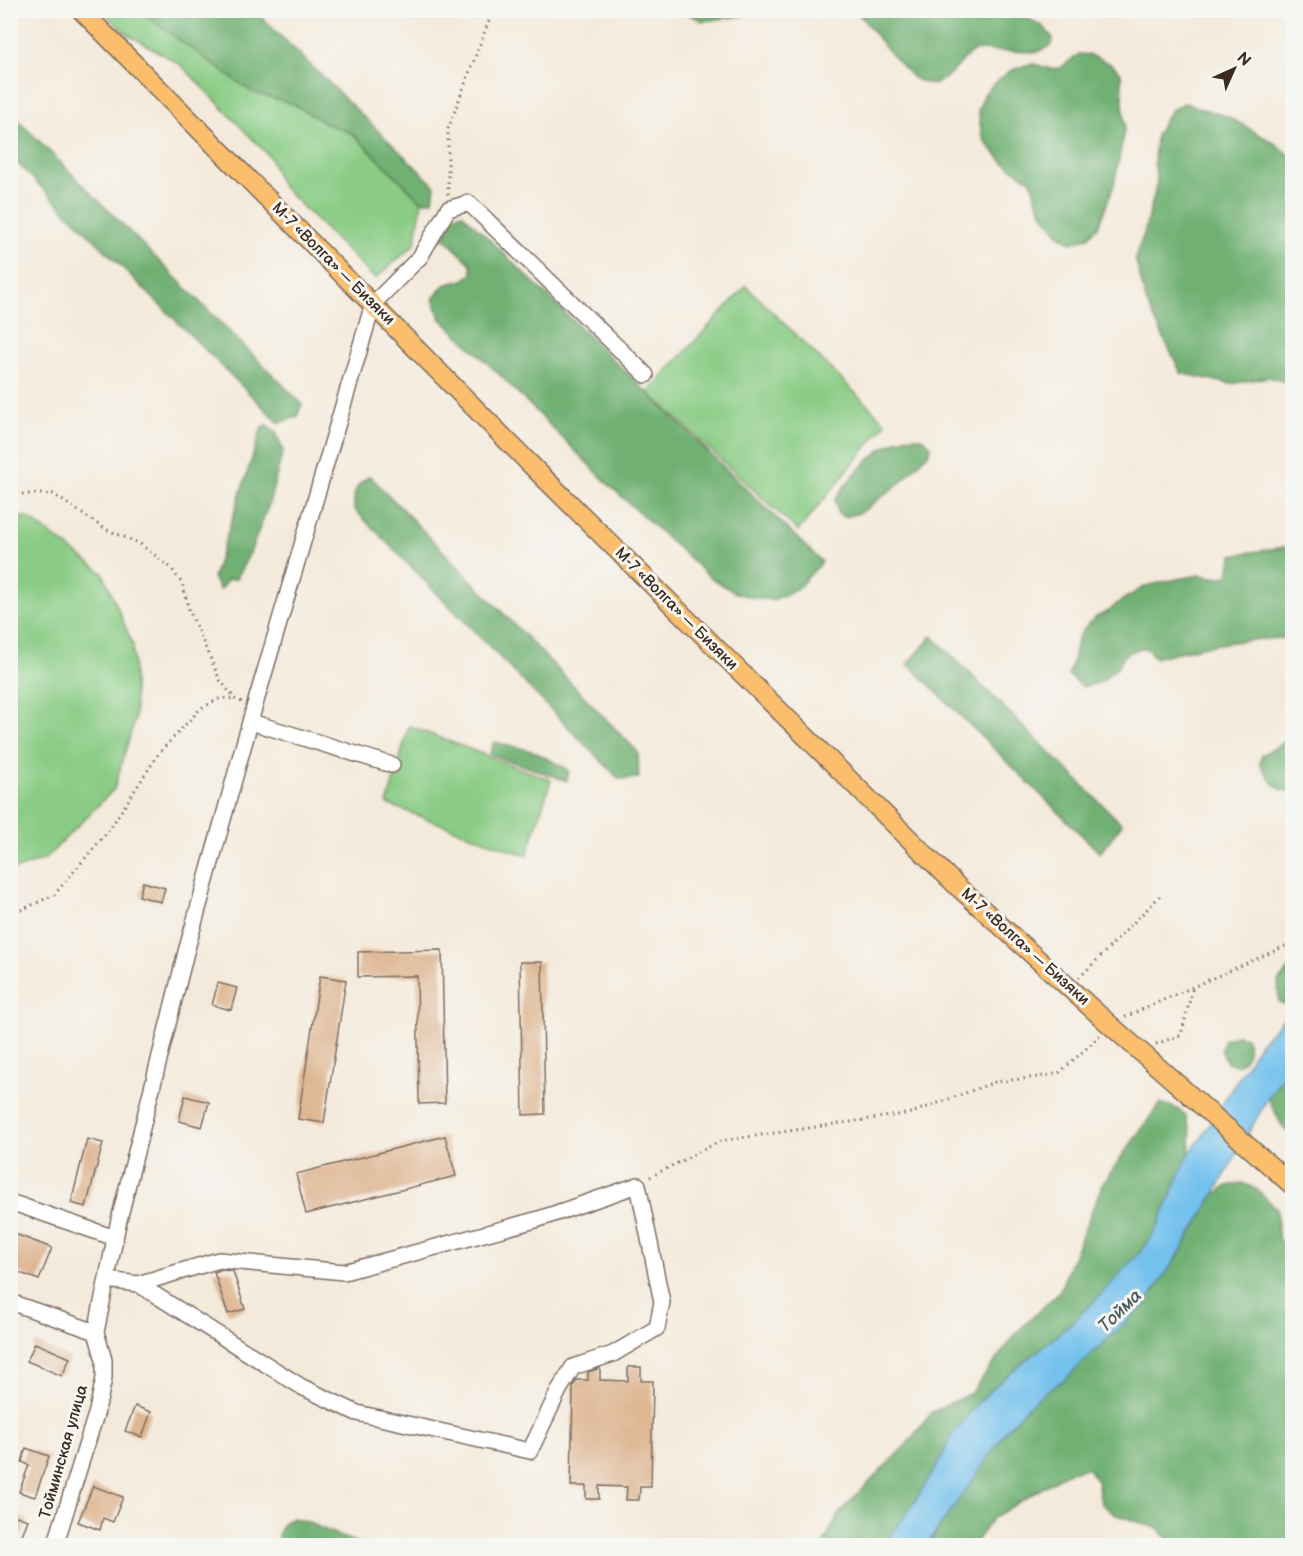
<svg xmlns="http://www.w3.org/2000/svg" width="1303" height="1556" font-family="'Balsamiq Sans',sans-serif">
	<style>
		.green { fill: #8acc85; stroke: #627b52; stroke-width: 1.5 }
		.forest { fill: #6fb072; stroke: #556d48; stroke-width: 1.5 }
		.water { fill: #73c1ed; stroke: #577686; stroke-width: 1.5 }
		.building { fill: #deb692 }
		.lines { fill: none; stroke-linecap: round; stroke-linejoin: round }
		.minor-casing { stroke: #7c6d60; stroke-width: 18 }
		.major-casing { stroke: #7c6d60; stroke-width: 21 }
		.path { stroke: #7c6d60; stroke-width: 3; stroke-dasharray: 1.5 4.5; stroke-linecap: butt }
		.minor { stroke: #fff; stroke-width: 15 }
		.major { stroke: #fabe6d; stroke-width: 18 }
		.labels { text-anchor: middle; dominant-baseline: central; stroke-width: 6; stroke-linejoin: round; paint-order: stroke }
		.street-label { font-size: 16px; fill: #3b2a1e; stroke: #f6f6f2 }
		.water-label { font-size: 18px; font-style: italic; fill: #4c575c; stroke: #f6f6f2 }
	</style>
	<rect width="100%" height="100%" fill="#f6f6f2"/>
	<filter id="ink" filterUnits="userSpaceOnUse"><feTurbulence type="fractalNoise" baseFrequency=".0167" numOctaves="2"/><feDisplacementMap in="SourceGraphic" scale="12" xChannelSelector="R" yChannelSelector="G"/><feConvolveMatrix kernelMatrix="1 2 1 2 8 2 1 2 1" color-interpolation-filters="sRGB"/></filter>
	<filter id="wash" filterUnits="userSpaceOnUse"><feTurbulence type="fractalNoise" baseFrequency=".008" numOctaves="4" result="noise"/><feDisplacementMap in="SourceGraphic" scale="24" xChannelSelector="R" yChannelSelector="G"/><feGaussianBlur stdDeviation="1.35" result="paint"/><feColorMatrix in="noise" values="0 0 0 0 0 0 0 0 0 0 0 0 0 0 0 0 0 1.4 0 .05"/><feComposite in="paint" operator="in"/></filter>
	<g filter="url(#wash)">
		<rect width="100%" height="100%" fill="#f4eadb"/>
		<path class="green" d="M103 11H139L252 92 294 104 323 122 353 134 422 202 415 244 375 279 281 185 269 156 181 65 124 32Z
			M746 286 886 423 798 531 648 392Z
			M11 517H27L103 573 133 645 135 719 114 789 45 859 11 871Z
			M409 726 551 780 527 856 387 804Z"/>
		<path class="forest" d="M139 11H255L435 186 433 200 422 202 353 134 323 122 294 104 252 92Z
			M681 11 749 10V11L743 16 703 21Z
			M855 11H1003L1027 18 1043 26 1053 38 1051 46 1037 52 977 50 970 53 947 77 934 85 919 81 912 77 889 52 863 19Z
			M1079 54C1092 54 1112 62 1121 73L1125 127 1114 185 1098 227 1087 238 1072 243 1059 235 1045 217 1038 204 1031 181 1004 163 986 143 982 136 978 110 985 93 996 82 1010 71 1026 65 1034 64 1051 69 1060 68Z
			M1184 103 1229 117 1276 144 1292 157V384L1269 377 1230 384 1181 373 1147 304 1135 258 1144 234 1157 183 1154 161 1156 135 1171 110Z
			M11 113 302 404 297 417 279 423 11 157Z
			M462 213 822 562 797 589 773 600 755 598 736 593 712 579 610 486 501 376 441 319 433 299 444 285 463 280 472 274 471 264 444 238 453 216Z
			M267 425 276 432 283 451 269 504 250 553 236 579H228L220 590 213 578 262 427Z
			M916 437 924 439 931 446 929 453 901 482 862 512 845 517 838 514 835 500C847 480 879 445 902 439 906 437 911 437 916 437Z
			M370 476 638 752 639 778 619 779 354 509C353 492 355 485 370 476Z
			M1292 545V638C1246 638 1199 646 1155 658L1147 649 1141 648 1126 654 1117 668 1099 683 1083 687 1068 675 1073 661 1077 640 1083 630 1096 617 1109 611 1120 601 1146 586 1177 579 1200 575 1219 578 1228 575 1233 555 1279 548Z
			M932 636 1122 824 1100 853 908 664Z
			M1292 735V790C1277 795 1266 775 1260 763L1262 755 1290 739Z
			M494 742 533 751 569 770 567 781 490 754Z
			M1292 967V1005L1288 1006 1279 1002 1278 982 1289 969Z
			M1238 1035 1246 1037C1251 1051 1249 1056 1238 1065L1227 1063 1221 1050 1224 1039Z
			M1292 1062V1138L1282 1126 1268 1098Z
			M1160 1103 1178 1109 1185 1114 1191 1133 1189 1154 1158 1226 1144 1248 1127 1268 1094 1302 1060 1333 995 1386 977 1404 952 1435 940 1461 910 1509 892 1534 879 1545 822 1546 841 1511 907 1444 932 1412 971 1393 1017 1332 1059 1292 1103 1183Z
			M1242 1183 1255 1188 1277 1209 1278 1237 1284 1248 1292 1247V1545H1173L1159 1529 1114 1514 1101 1503 1097 1481 1087 1468 1067 1473 993 1518 973 1545 928 1546V1544L1004 1433 1024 1410 1046 1391 1064 1380 1146 1303 1179 1254 1214 1195 1227 1186Z
			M292 1518 307 1522 361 1545H278C277 1533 279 1524 292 1518Z"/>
		<path class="water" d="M1292 1010V1062L1268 1098 1214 1195 1179 1254 1146 1303 1064 1380 1046 1391 1024 1410 1004 1433 971 1483 926 1545 879 1546 892 1534 910 1509 940 1461 952 1435 977 1404 995 1386 1060 1333 1094 1302 1144 1248 1158 1226 1189 1154 1202 1137 1260 1043Z"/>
		<g id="blocks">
			<path class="building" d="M143 882 165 888 161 902 139 896Z
				M442 950 445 1103 419 1104 417 976 358 977V952Z
				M520 962H542L545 1114 523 1115Z
				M320 976 346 980 324 1123 298 1119Z
				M218 983 237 988 231 1010 212 1005Z
				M185 1096 209 1102 202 1127 179 1121Z
				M445 1136 456 1176 306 1214 296 1174Z
				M87 1139 103 1143 86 1207 71 1203Z
				M10 1232 52 1248 39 1280 10 1269Z
				M221 1270 233 1271 245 1309 228 1314 214 1272Z
				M35 1343 70 1358 62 1376 27 1361Z
				M628 1367H641V1381H653L651 1487H640L639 1500H626L627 1487 599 1486V1499H586V1486H571L573 1386 577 1380H588V1372L600 1368V1380L628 1381Z
				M135 1406 151 1412 142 1437 125 1431Z
				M26 1448 49 1456 35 1497 19 1492 29 1465 22 1462Z
				M93 1486 123 1497 113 1522 103 1518 100 1530 78 1522Z
				M10 1514 28 1520 18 1545H10Z"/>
		</g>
	</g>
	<g filter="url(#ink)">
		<use href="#blocks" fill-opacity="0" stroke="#7c6d60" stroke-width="1.5"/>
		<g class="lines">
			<defs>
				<path id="minor" d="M251 722 392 765
					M10 1202 115 1238
					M107 1280 138 1284 219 1260 344 1272 539 1219 638 1185 662 1302 657 1328 613 1354 573 1367 559 1390 530 1451 357 1413 302 1387 138 1284
					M10 1302 96 1332
					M55 1546 97 1411 104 1378V1360L96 1332 118 1224 186 952 254 708 373 304 420 257 448 209 469 203 646 375"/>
				<path id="major" d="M81 10 538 472 958 887 1109 1024 1292 1185"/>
			</defs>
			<use href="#minor" class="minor-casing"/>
			<use href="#major" class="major-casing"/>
			<path class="path" d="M448 195V129L493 10
				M10 494H53L105 529 139 543 170 567 182 583 189 610 220 680 235 699 242 702
				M10 915 54 895 109 830 159 753 201 708 221 698 235 699
				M1079 978 1160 896
				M1125 1017 1292 943
				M1156 1044 1181 1035 1193 987
				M650 1177 720 1141 911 1113 995 1082 1038 1077 1059 1073 1088 1047 1100 1035"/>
			<use href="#minor" class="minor"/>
			<use href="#major" class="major"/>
		</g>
	</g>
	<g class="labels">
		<g class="street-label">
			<text transform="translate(333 264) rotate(45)">М-7 «Волга» — Бизяки</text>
			<text transform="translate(676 609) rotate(45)">М-7 «Волга» — Бизяки</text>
			<text transform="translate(1025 947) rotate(42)">М-7 «Волга» — Бизяки</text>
			<text transform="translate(64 1452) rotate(-74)">Тойминская улица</text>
		</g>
		<g class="water-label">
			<text transform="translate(1120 1311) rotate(-44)">Тойма</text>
		</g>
	</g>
	<rect width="1303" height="1556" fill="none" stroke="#f6f6f2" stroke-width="36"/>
	<g transform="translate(1234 69) rotate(45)" stroke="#f6f6f2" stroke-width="4.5" paint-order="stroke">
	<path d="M0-4.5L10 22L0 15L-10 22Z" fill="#3b2a1e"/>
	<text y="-9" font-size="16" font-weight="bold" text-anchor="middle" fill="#3b2a1e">N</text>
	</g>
</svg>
